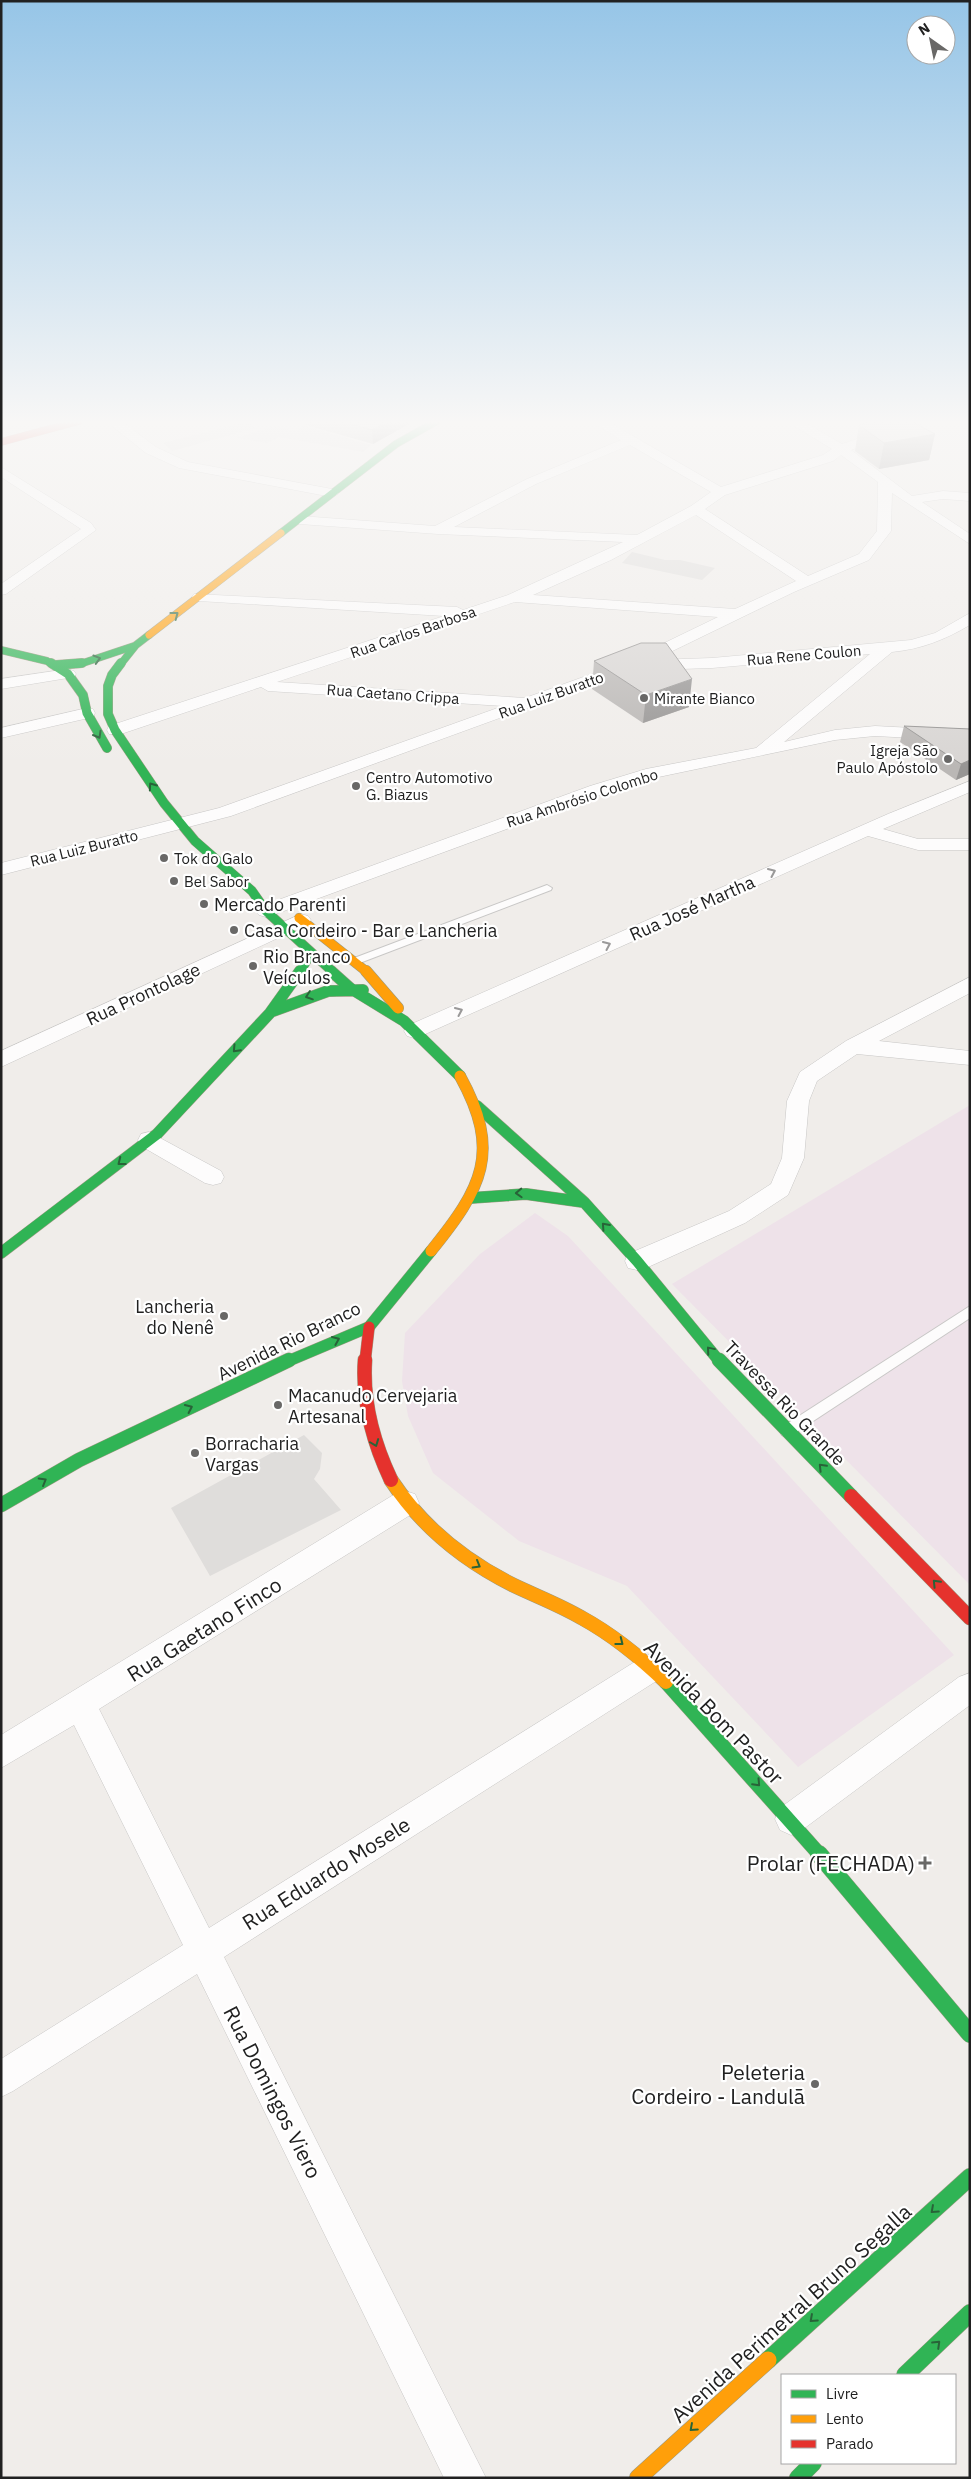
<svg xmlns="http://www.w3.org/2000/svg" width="971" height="2479" font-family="'IBM Plex Sans',sans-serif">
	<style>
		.residential { fill: #dfdddb }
		.industrial { fill: #eee2e9 }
		.parking { fill: #e0dedd }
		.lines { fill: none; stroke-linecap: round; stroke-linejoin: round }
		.lane-casing { stroke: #c8c7c6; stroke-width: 2 }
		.street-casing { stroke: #c8c7c6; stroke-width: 1 }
		.fast-far4-casing { stroke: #9b9a80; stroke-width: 8 }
		.fast-far3-casing { stroke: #9b9a80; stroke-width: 10 }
		.fast-far2-casing { stroke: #9b9a80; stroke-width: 12 }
		.fast-far1-casing { stroke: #9b9a80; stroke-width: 15 }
		.fast-casing { stroke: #9b9a80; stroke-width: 18 }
		.slow-far4-casing { stroke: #9b9a80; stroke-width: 8 }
		.slow-far3-casing { stroke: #9b9a80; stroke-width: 10 }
		.slow-far2-casing { stroke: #9b9a80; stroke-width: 12 }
		.slow-far1-casing { stroke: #9b9a80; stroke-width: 15 }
		.slow-casing { stroke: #9b9a80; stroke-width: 18 }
		.jam-far2-casing { stroke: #9b9a80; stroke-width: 8 }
		.jam-far1-casing { stroke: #9b9a80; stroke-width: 12 }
		.jam-casing { stroke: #9b9a80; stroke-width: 15 }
		.lane { fill: #fdfcfc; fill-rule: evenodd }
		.street { fill: #fdfcfc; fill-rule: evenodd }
		.fast-far4 { stroke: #30b455; stroke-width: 7 }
		.fast-far3 { stroke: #30b455; stroke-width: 9 }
		.fast-far2 { stroke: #30b455; stroke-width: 11 }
		.fast-far1 { stroke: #30b455; stroke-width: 14 }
		.fast { stroke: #30b455; stroke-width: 17 }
		.slow-far4 { stroke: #ff9f0a; stroke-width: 7 }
		.slow-far3 { stroke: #ff9f0a; stroke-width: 9 }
		.slow-far2 { stroke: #ff9f0a; stroke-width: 11 }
		.slow-far1 { stroke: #ff9f0a; stroke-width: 14 }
		.slow { stroke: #ff9f0a; stroke-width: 17 }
		.jam-far2 { stroke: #e5322d; stroke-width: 7 }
		.jam-far1 { stroke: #e5322d; stroke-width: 11 }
		.jam { stroke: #e5322d; stroke-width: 14 }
		.wall { fill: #bab7b5 }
		.shaded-wall { fill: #979594 }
		.building { fill: #d8d5d3; stroke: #979594 }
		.oneway { stroke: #286338 }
		.oneway2 { stroke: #9a9999 }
		.poi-dot { fill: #696867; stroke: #fff; stroke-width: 2 }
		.labels { text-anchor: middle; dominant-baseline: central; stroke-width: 4.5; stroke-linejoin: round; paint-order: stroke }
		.far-street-label { font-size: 15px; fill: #212121; stroke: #fff }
		.far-poi-label { font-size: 15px; fill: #212121; stroke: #fff; text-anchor: start }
		.poi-label { font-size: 18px; fill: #212121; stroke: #fff; text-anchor: start }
		.street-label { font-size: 18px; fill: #212121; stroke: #fff }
		.near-street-label { font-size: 21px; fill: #212121; stroke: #fff }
		.near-poi-label { font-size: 21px; fill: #212121; stroke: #fff; text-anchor: end }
	</style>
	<rect width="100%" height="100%" fill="#f0edea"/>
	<path class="residential" d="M246 422 256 428 172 451 163 443Z
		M632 552 665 560H680L715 568 702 580 622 563Z
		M304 1435 322 1453 320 1469 314 1479 341 1510 210 1576 171 1508Z"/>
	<path class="industrial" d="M970 1105V1585L672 1284Z
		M535 1213 568 1236 954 1655 798 1767 627 1586 519 1541 433 1473 408 1416 402 1381 405 1333 480 1254Z"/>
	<path class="parking" d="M274 426 295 431 304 426 371 445 363 452 279 437 267 443 237 438Z"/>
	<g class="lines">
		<defs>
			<path id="lane" d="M547 885 552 888 551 890 357 964 353 965 348 962 349 960Z
				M970 1306V1318L792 1435 787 1437 782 1435 780 1431 782 1427Z"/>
			<path id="street" d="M106 421H121L156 447 188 462 332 489 339 493 332 497 179 468 146 453Z
				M591 421H607L721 487 823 455 832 449 786 421H802L842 444 909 421H928L851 450 912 496 943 491 970 493V501L943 499 922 502 970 534V544L892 493 891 531 869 560 794 592 654 660 712 658 911 640 935 633 970 613V625C944 640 922 649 892 652L784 742 835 730 875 726 970 731V741L875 736 835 740 649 779 602 794 273 915 266 917 259 915 256 911 259 907 590 786 646 769 756 748 870 654 712 668 649 670 642 666 231 816 1 875V863L219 808 503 706 268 691 261 687 121 734H109L107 730 109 726 444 616 199 601 194 600 192 597 194 594 457 607 463 610 508 595 623 542 438 534 300 524 293 520 300 516 435 526 527 479 621 440ZM630 445 711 492 691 506 637 535 454 527 536 484ZM841 455 878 482 877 531 859 554 808 576 705 509 725 495 833 461ZM696 515 796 581 735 609 533 595 611 560ZM515 602 718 617 625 662 525 698 277 682Z
				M1 467 91 523 96 530 6 594 1 595V584L81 529 1 477Z
				M68 669 74 671 76 674 74 677 1 689V679Z
				M87 708 93 709 95 713 93 717 1 738V728Z
				M970 781V792L883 829 918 839H970V850H918L868 836 421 1036 414 1038 407 1036 404 1031 407 1026 888 814Z
				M301 914 308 916 311 920 308 924 1 1067V1051Z
				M970 977V993L879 1041 970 1051V1065L857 1054 817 1081 809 1101 804 1158 788 1195 745 1223 646 1268 637 1270 628 1268 625 1261 628 1254 729 1211 771 1184 782 1158 787 1101 800 1072 846 1041Z
				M149 1132 221 1171 224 1177 221 1183 213 1185 205 1183 141 1146 138 1140 141 1134Z
				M405 1491 415 1494 419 1503 415 1512 99 1709 209 1928 641 1658 651 1654 661 1658 666 1668 661 1678 224 1957 486 2478H444L197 1974 13 2091 1 2097V2059L183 1945 74 1725 1 1768V1735L395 1494Z
				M970 1673V1705L802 1830 791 1835 780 1830 775 1819 780 1808 959 1677Z"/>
			<path id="fast-far4" d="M281 533 396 444 437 421
				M1 650 47 661 53 665
				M63 665 80 664 134 646
				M120 665 136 645 149 635"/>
			<path id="fast-far3" d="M51 663 68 674 83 695 87 713 107 748
				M121 663 112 675 108 686V714L115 730 164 803 195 841 252 891 266 911 333 972
				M56 665 82 663
				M300 972 311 953"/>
			<path id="fast-far2" d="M331 971 350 988 404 1021 460 1076
				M273 1011 328 991 363 990
				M477 1106 584 1202 637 1261 720 1362
				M470 1198 526 1194 583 1202
				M1 1253 157 1134 270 1013 300 971
				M286 1362 369 1327 431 1251"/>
			<path id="fast-far1" d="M719 1360 851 1496
				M1 1505 79 1460 289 1360
				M666 1682 820 1855"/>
			<path id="fast" d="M819 1854 970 2034
				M768 2360 970 2177
				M905 2375 970 2313
				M798 2478 813 2463"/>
			<path id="slow-far4" d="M149 635 281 533"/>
			<path id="slow-far3" d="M299 918 367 972"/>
			<path id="slow-far2" d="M366 971 398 1008
				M431 1251C482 1188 502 1152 460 1076"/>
			<path id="slow-far1" d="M391 1480C422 1527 463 1560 513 1585 536 1596 560 1605 582 1618 613 1635 640 1657 666 1682"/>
			<path id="slow" d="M638 2478 768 2360"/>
			<path id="jam-far2" d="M1 442 79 421"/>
			<path id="jam-far1" d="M365 1362 369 1327"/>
			<path id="jam" d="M365 1360C362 1403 373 1442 391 1480
				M851 1496 970 1618"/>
		</defs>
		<use href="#lane" class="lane-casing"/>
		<use href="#street" class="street-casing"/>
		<use href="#fast-far4" class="fast-far4-casing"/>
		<use href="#fast-far3" class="fast-far3-casing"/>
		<use href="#fast-far2" class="fast-far2-casing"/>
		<use href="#fast-far1" class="fast-far1-casing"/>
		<use href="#fast" class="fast-casing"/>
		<use href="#slow-far4" class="slow-far4-casing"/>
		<use href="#slow-far3" class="slow-far3-casing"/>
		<use href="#slow-far2" class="slow-far2-casing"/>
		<use href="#slow-far1" class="slow-far1-casing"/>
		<use href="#slow" class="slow-casing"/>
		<use href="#jam-far2" class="jam-far2-casing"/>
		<use href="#jam-far1" class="jam-far1-casing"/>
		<use href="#jam" class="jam-casing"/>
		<use href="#lane" class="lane"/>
		<use href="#street" class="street"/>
		<use href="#fast-far4" class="fast-far4"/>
		<use href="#fast-far3" class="fast-far3"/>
		<use href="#fast-far2" class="fast-far2"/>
		<use href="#fast-far1" class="fast-far1"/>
		<use href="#fast" class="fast"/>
		<use href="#slow-far4" class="slow-far4"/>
		<use href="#slow-far3" class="slow-far3"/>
		<use href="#slow-far2" class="slow-far2"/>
		<use href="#slow-far1" class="slow-far1"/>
		<use href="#slow" class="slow"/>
		<use href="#jam-far2" class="jam-far2"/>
		<use href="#jam-far1" class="jam-far1"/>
		<use href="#jam" class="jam"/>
	</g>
	<path class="wall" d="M306 421H414L373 444 306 425Z
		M859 425 935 434 929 460 879 469 855 451Z
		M594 661 689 707 643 723 592 689Z
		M904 726 970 729V774L956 780 900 742Z"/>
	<path class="shaded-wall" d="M389 421H414L373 444 372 430Z
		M935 434 929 460 879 469 884 443Z
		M692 679 689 707 643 723 646 695Z
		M970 760V774L956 780 961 764Z"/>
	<path class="building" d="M341 421H389L372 430Z
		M871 421H911L935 434 884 443 859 425Z
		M641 643H666L692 679 646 695 594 661Z
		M904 726 970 729V760L961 764Z"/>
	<defs><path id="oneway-chevron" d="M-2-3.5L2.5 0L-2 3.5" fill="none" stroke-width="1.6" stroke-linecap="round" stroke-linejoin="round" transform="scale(1.25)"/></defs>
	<g class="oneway">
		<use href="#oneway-chevron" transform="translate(175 615) rotate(-37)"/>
		<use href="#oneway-chevron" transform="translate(97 659) rotate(-16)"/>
		<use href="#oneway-chevron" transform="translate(98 735) rotate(60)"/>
		<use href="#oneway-chevron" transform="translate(152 786) rotate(-125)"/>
		<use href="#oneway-chevron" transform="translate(309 996) rotate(161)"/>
		<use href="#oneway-chevron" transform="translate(236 1049) rotate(133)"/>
		<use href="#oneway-chevron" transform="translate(121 1162) rotate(142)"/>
		<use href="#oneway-chevron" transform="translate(519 1193) rotate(178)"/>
		<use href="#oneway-chevron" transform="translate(605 1226) rotate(-132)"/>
		<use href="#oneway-chevron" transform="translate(336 1340) rotate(-23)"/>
		<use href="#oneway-chevron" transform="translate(710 1350) rotate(-130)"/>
		<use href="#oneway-chevron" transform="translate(189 1408) rotate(-25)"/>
		<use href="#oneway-chevron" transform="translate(375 1443) rotate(69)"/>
		<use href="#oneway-chevron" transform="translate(822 1467) rotate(-134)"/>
		<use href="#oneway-chevron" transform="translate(43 1481) rotate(-30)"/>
		<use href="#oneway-chevron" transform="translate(477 1565) rotate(30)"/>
		<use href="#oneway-chevron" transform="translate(936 1583) rotate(-134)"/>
		<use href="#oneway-chevron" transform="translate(620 1642) rotate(38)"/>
		<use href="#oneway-chevron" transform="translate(757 1783) rotate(47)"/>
		<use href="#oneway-chevron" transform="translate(934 2210) rotate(138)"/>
		<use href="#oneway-chevron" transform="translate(813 2319) rotate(138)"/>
		<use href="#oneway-chevron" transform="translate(937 2344) rotate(-44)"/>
		<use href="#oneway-chevron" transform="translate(693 2428) rotate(138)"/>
	</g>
	<g class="oneway2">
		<use href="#oneway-chevron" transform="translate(772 872) rotate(-24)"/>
		<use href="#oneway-chevron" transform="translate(607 945) rotate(-24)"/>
		<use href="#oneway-chevron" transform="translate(459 1011) rotate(-24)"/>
	</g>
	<linearGradient id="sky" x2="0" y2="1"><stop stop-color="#96c5e7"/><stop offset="0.55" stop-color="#f8f7f6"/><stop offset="1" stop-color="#f8f7f6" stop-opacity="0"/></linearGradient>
	<rect width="971" height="768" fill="url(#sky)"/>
	<g class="poi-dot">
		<circle cx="644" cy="698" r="5"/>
		<circle cx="948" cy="759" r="5"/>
		<circle cx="356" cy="786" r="5"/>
		<circle cx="164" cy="858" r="5"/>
		<circle cx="174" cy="881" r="5"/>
		<circle cx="204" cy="904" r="5"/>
		<circle cx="234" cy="930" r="5"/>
		<circle cx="253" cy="966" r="5"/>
		<circle cx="224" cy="1316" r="5"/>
		<circle cx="278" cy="1405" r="5"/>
		<circle cx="195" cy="1453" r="5"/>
		<path d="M922.5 1855.5h5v5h5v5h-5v5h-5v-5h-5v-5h5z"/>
		<circle cx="815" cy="2084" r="5"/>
	</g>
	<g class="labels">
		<g class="far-street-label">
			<text transform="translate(413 632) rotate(-19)">Rua Carlos Barbosa</text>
			<text transform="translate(804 655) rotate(-5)">Rua Rene Coulon</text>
			<text transform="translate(393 694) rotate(4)">Rua Caetano Crippa</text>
			<text transform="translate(551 695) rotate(-20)">Rua Luiz Buratto</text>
			<text transform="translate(582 798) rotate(-18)">Rua Ambrósio Colombo</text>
			<text transform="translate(84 848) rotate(-14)">Rua Luiz Buratto</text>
		</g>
		<g class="far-poi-label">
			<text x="654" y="698">Mirante Bianco</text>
			<text x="938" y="750" text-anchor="end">Igreja São<tspan x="938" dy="17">Paulo Apóstolo</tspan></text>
			<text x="366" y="777">Centro Automotivo<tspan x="366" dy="17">G. Biazus</tspan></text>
			<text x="174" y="858">Tok do Galo</text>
			<text x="184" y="881">Bel Sabor</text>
		</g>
		<g class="poi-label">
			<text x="214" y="904">Mercado Parenti</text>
			<text x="244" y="930">Casa Cordeiro - Bar e Lancheria</text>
			<text x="263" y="956">Rio Branco<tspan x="263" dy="21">Veículos</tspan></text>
			<text x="214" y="1306" text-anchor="end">Lancheria<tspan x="214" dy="21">do Nenê</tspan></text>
			<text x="288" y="1395">Macanudo Cervejaria<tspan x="288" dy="21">Artesanal</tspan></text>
			<text x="205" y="1443">Borracharia<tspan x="205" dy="21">Vargas</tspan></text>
		</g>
		<g class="street-label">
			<text transform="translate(692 908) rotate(-24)">Rua José Martha</text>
			<text transform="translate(143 994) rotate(-25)">Rua Prontolage</text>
			<text transform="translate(289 1341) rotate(-26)">Avenida Rio Branco</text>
			<text transform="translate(785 1403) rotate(46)">Travessa Rio Grande</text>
		</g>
		<g class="near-street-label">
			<text transform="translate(204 1629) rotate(-32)">Rua Gaetano Finco</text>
			<text transform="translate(714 1712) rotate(46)">Avenida Bom Pastor</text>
			<text transform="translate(326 1873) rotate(-32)">Rua Eduardo Mosele</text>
			<text transform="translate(273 2092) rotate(63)">Rua Domingos Viero</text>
			<text transform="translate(791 2313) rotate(-42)">Avenida Perimetral Bruno Segalla</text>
		</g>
		<g class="near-poi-label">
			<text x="915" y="1863">Prolar (FECHADA)</text>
			<text x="805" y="2072">Peleteria<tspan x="805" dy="24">Cordeiro - Landulã</tspan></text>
		</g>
	</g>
	<rect width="971" height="2479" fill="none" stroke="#212121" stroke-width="5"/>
	<rect x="781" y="2374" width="175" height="90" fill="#ffffff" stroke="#a6a6a6"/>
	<rect x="791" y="2390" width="25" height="8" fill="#30b455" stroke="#a6a6a6"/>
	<text x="826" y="2399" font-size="15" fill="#212121">Livre</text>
	<rect x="791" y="2415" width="25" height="8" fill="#ff9f0a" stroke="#a6a6a6"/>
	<text x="826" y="2424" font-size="15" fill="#212121">Lento</text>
	<rect x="791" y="2440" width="25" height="8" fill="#e5322d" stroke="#a6a6a6"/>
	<text x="826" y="2449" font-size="15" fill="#212121">Parado</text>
	<g transform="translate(931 40) rotate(327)"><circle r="24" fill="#ffffff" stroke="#a6a6a6"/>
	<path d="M0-4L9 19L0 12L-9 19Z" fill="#696867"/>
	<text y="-8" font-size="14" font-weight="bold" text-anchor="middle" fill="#212121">N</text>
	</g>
</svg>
